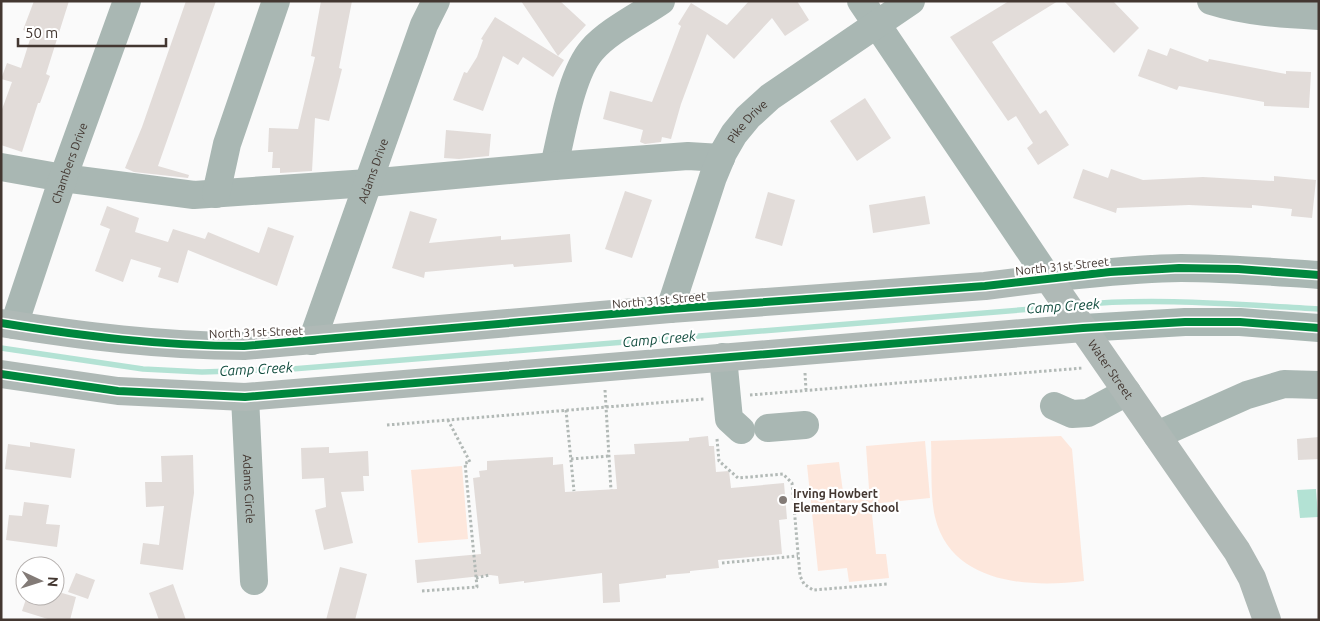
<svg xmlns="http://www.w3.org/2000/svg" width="1320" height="621" font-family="Ubuntu,sans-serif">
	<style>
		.green { fill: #fde7dc }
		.water { fill: #b3e2d4 }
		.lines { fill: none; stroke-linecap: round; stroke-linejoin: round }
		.stream { stroke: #b3e2d4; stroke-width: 5.5 }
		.building { fill: #e2dcd9 }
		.path { stroke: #b2b9b6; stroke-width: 3; stroke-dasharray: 2.5 2.5; stroke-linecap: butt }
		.minor { stroke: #a9b7b3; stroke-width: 28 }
		.major { stroke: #afb9b6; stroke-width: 28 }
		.cycleway-casing { stroke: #fff; stroke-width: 11 }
		.cycleway { stroke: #00873e; stroke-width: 8 }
		.poi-dot { fill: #837b77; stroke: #fff; stroke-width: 2 }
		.labels { text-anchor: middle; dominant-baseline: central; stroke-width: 4.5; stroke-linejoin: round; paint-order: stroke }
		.street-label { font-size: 12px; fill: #433731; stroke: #fff }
		.poi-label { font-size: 12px; font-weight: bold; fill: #433731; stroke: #fff; text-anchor: start }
		.water-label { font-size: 14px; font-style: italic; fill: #104b3d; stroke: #fff }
	</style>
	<rect width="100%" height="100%" fill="#fafafa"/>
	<path class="green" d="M1061 436 1072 449 1084 581C1029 588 951 584 935 517 930 496 932 464 931 441Z
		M925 441 930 498 871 504 876 554H886L889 578 849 582 847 568 818 571 807 465 839 462 843 492 869 489 866 446Z
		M462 466 468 539 418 543 411 470Z"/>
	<path class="water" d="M1316 489 1318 517 1300 518 1297 490Z"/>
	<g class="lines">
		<path class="stream" d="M1076 305C1156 297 1239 305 1319 309
			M1 348 143 369 202 372 292 369 1057 307"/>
	</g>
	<path class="building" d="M34 1H69L46 74 50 76 40 103H38L22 152 1 145V112L12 82 1 79 7 63 21 68 32 33 23 30Z
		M186 1H216L158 166 189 175 188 178 134 172 125 168 142 127Z
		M321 1H352L339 68 342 69 329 121 315 118 312 171 280 173V168H272L273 152H268L269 128 298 129 315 57 311 56Z
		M521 1H560L586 25 558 56Z
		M749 1H797L809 20 785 36 772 18 734 59 707 34 681 104 671 139 662 137 661 142 645 144 640 142 643 130 603 119 610 91 652 102 681 26 678 24 691 3 727 25Z
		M1009 1H1058L992 42 1040 114 1046 110 1069 145 1038 165 1027 148 1033 143 1016 116 1008 121 950 37Z
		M1064 1H1113L1139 28 1114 53Z
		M495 17 564 60 553 77 523 57 518 65 503 56 483 111 453 100 464 72 467 73 477 57 483 40 481 39Z
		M1170 48 1208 62 1209 59 1286 74V71L1311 72 1309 108 1264 106V102L1179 86 1177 90 1138 76 1148 49 1167 56Z
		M865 98 891 138 857 161 830 121Z
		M446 130 491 134 489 156 459 159 444 158Z
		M1083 169 1108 178 1111 169 1143 180 1203 177 1274 181V176L1316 180 1312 218 1291 216 1292 209 1252 205V208L1189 205 1117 208 1116 213 1073 198Z
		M625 191 652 200 632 258 605 249Z
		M768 192 795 200 782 246 755 238Z
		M925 196 930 224 873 233 869 205Z
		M107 206 139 218 135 232 168 242 173 229 205 239 208 232 259 253 268 227 294 236 277 286 188 250 178 283 158 277 161 268 131 259 123 282 95 271 110 229 100 225Z
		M410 211 437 219 429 243 501 236V240L570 234 572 262 514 267 513 264 425 272 424 278 392 268Z
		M708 436 709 446H714L716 472 729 471 731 488 784 483 787 519 779 520 782 554 718 560 719 568 690 571V573L666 575V578L619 584 620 602 603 603 602 573 524 583V581L499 584 498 576 490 575 417 583 415 560 481 554 473 478 480 477 479 471 487 470V461L553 457V465L563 464 565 492 617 489 614 455 635 454 634 444 689 441V438Z
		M1319 437V459L1298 460 1297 439Z
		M30 442 75 449 71 478 5 469 8 444 30 447Z
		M329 447V453H331L368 451 369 476H363L364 491 341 492 353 543 324 550 315 510 326 507 324 478 302 479 301 448Z
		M193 455 194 493 183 570 140 564 143 543 159 545 164 506 146 507 145 482H162L161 456Z
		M24 502 49 505 46 524 60 525 57 547 6 540 9 515 22 516Z
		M340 567 367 574 355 620H326Z
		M76 573 95 580 88 599 68 592Z
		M173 584 186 620H159L149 593Z
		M55 591 76 597 70 620H51L22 611 27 596H55Z"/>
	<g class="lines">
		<path class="path" d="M805 373 806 390
			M605 390 611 490
			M750 395 1083 368
			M566 410 574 491
			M387 425 704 399
			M717 439 719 461 738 478 783 474 792 483 800 576 804 584 813 590 888 584
			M571 459 609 456
			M722 563 798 556
			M476 578 489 575
			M422 591 477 587 465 463 470 462 448 420"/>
		<g class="minor">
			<path d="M861 1 1048 278C1092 274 1137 268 1181 268 1227 268 1273 272 1319 275"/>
			<path d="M1211 1C1246 12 1282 14 1319 16"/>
			<path d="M554 166C562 133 571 74 592 50 608 31 641 15 661 1"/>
			<path d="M1 167 63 178 194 195 368 183 554 166 688 156 721 158"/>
			<path d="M216 194 227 144 276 1"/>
			<path id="s1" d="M670 309 713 177 723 153 734 134 748 117 770 97 911 1"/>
			<path id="s2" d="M14 325 63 178 127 1"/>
			<path d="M1083 328 1185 322H1240L1319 328"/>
			<path id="s3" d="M312 341 424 25 436 1"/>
			<path d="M723 357 729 419 741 430"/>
			<path id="s4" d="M245 397 254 581"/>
			<path d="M1054 406 1072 414 1088 413 1127 392"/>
			<path d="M768 428 805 425"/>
			<path d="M1157 435 1247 395 1284 384 1319 385"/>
		</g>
		<g class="major">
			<path id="s5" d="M1 323C82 336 162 346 244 346L670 309 985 286 1048 278 1237 551 1252 578 1267 620"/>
			<path d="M1 374 118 391 245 397 1083 328"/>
		</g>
		<defs>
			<path id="cycleway" d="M1 323C82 336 162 346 244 346L670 309 985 286 1110 272 1179 268 1238 269 1319 275
				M1 374 118 391 245 397 1083 328 1185 322H1240L1319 328"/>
		</defs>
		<use href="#cycleway" class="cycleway-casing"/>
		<use href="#cycleway" class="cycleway"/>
	</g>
	<circle class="poi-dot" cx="783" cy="500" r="5"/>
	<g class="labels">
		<g class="street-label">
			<text stroke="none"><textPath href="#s1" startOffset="205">Pike Drive</textPath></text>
			<text stroke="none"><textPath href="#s2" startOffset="171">Chambers Drive</textPath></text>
			<text stroke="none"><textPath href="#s3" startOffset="181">Adams Drive</textPath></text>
			<text transform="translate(1062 266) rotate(-6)">North 31st Street</text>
			<text transform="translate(659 300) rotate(-5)">North 31st Street</text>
			<text transform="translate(256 332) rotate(-2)">North 31st Street</text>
			<text stroke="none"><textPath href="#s5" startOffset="1162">Water Street</textPath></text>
			<text stroke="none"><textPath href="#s4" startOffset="92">Adams Circle</textPath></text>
		</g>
		<g class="poi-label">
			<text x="793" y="493">Irving Howbert<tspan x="793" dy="14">Elementary School</tspan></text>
		</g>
		<g class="water-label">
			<text transform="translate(1063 306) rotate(-4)">Camp Creek</text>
			<text transform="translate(659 339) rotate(-5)">Camp Creek</text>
			<text transform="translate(256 369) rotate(-3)">Camp Creek</text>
		</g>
	</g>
	<rect width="1320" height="621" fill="none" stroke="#433731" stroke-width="5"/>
	<g transform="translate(40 581) rotate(94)"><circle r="24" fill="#ffffff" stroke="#b4afad"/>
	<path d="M0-4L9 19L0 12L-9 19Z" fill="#837b77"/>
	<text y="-8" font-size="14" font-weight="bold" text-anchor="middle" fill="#433731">N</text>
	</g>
	<path d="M18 38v8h148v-8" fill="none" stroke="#433731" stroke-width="2.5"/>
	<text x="25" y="38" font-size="15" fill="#433731" stroke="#ffffff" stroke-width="4" paint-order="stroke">50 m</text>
</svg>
